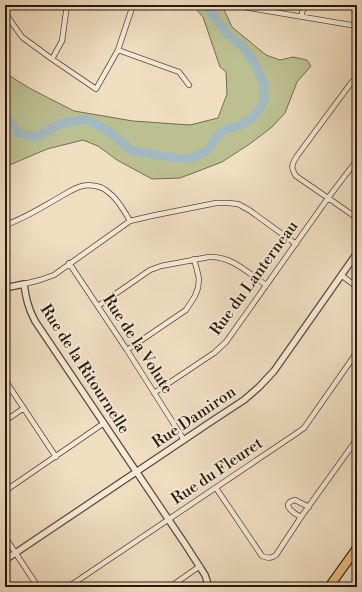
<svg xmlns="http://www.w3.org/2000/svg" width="362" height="592" font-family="'Libre Bodoni',serif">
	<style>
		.green { fill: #bcc091; stroke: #726c50 }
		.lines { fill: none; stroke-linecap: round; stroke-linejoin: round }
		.river { stroke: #a1b9bf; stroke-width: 9 }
		.minor-casing { stroke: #594a3b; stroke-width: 6 }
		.tertiary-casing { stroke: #594a3b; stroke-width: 8 }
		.motorway-casing { stroke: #27180e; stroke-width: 10 }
		.minor { stroke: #f5ead7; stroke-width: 4.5 }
		.tertiary { stroke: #f5ead7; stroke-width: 5.5 }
		.motorway { stroke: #e8bf80; stroke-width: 8 }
		.labels { text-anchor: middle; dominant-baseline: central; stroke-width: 4; stroke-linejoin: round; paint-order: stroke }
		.street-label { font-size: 16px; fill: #27180e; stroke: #f5ead7 }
	</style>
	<rect width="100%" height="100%" fill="#f0dec1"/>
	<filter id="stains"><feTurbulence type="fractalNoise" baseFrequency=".005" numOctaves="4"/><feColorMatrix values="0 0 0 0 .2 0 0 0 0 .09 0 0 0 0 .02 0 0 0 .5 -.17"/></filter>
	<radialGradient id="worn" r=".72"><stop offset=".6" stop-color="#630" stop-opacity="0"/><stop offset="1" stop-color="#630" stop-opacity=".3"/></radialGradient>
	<path class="green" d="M157 5H222L232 27 266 55 280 60 293 57 307 60 311 66 297 82 285 113 272 127 251 143 222 162 180 178 152 179 117 160 98 146 83 140 47 149 5 167V73L31 89 74 111 133 121 190 125 218 118 227 94 226 72 220 67 203 17 195 8 162 7Z"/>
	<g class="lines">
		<path class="river" d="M5 116 18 133 36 137 60 124 86 119C94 123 102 127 109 132 118 137 124 146 132 151L177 158 189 159 195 157 208 150 218 135 226 129 242 125 257 113 264 101V84L253 61 243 47 226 33 209 10 207 5"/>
		<defs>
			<path id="minor" d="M244 5V7L357 26
				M5 13 22 37 52 59 96 89 118 50 133 5
				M301 17 304 5
				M118 50 179 72 189 85
				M52 59 62 41 67 5
				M357 80H354L351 83 297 156C292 164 290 167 296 176L328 198 357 160
				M5 225C24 219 42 207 60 197 67 193 74 188 82 186 90 184 102 186 108 192 117 198 125 212 130 221
				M69 263 127 350 184 440
				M341 275 357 287
				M24 284 40 280 54 275 130 221 151 216 216 203H228L238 204 249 210 296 244
				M98 306 150 270 161 266 209 257C232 256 248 273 266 285
				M127 350 186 310 195 296 198 288 199 279 197 270 194 259
				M5 380 56 457
				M154 393 214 353 226 342 328 198 357 218
				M5 421 24 408
				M216 488 262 556C268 558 271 559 276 555L301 517 357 439
				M5 491 104 423
				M301 517C295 514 279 504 295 500L309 507
				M5 537 38 587
				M68 587 294 435 304 428 357 352
				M170 587 200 566"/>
			<path id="tertiary" d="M5 288 24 284C26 298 28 308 35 321L185 544 205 575 209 587
				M5 560 212 421 244 400 259 387 274 371 357 253"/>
			<path id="motorway" d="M329 587 357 548"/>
		</defs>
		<use href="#minor" class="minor-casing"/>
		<use href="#tertiary" class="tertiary-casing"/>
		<use href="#motorway" class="motorway-casing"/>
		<use href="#minor" class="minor"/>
		<use href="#tertiary" class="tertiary"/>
		<use href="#motorway" class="motorway"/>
	</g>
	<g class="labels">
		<g class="street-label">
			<text transform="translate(254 278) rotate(-54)">Rue du Lanterneau</text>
			<text transform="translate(138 344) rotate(57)">Rue de la Volute</text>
			<text transform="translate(85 369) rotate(57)">Rue de la Ritournelle</text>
			<text transform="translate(194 417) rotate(-34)">Rue Damiron</text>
			<text transform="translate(217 471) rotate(-34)">Rue du Fleuret</text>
		</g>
	</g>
	<rect width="362" height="592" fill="none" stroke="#f0dec1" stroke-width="20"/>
	<rect x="6" y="6" width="350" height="580" fill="none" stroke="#27180e" stroke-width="2"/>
	<rect x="10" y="10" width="342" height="572" fill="none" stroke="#27180e"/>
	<rect width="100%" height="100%" filter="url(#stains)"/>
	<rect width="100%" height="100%" fill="url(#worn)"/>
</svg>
